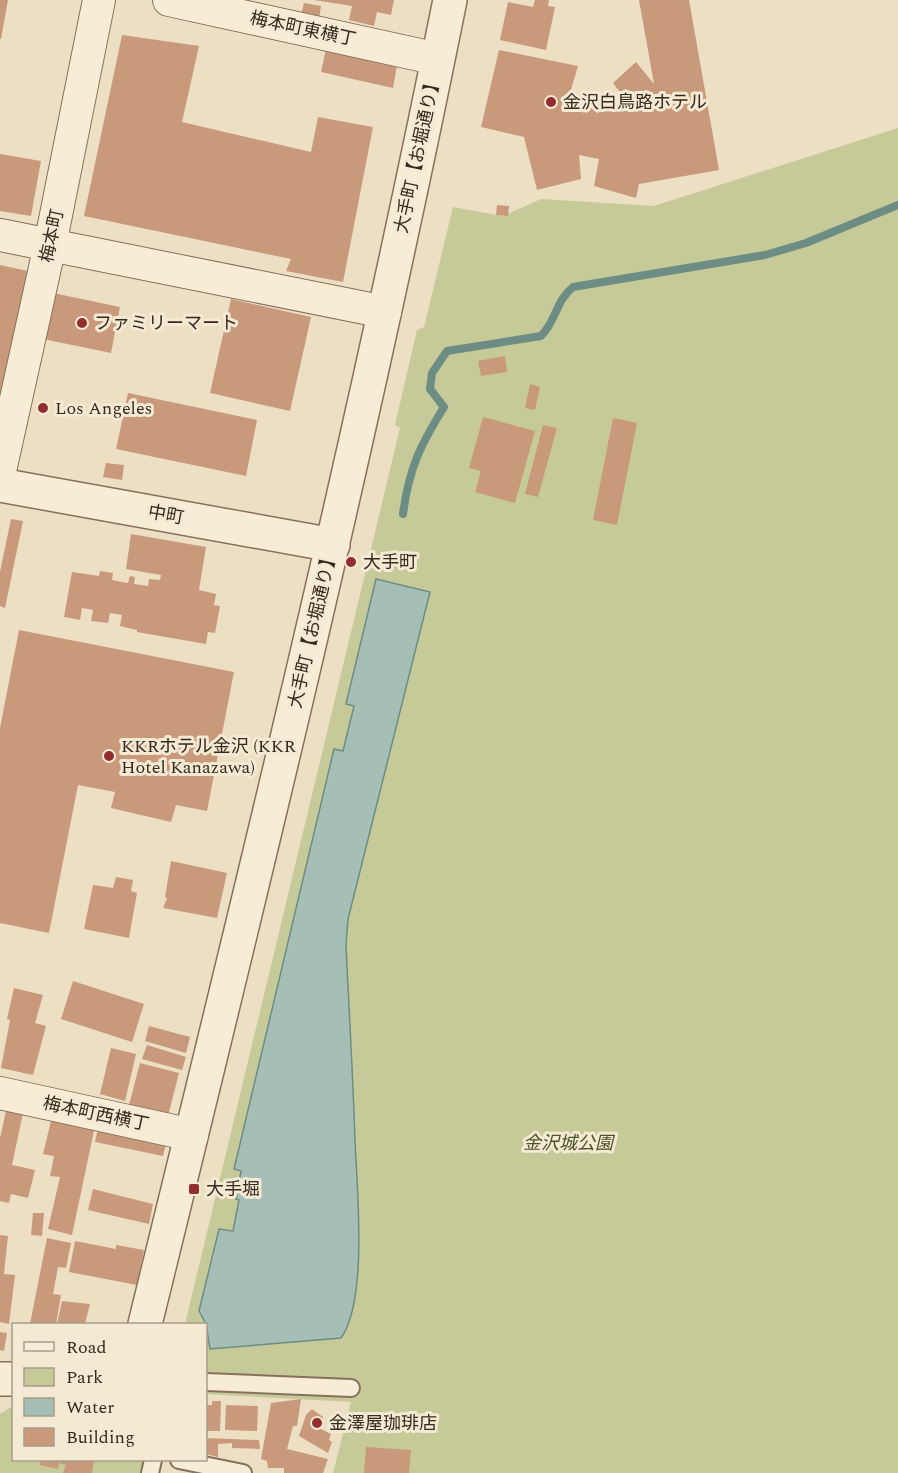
<svg xmlns="http://www.w3.org/2000/svg" width="898" height="1473" font-family="Spectral,'Noto Sans JP',serif">
	<style>
		.green { fill: #c6ca98 }
		.water { fill: #a5bfb7; stroke: #6d8d84; stroke-width: 1.5 }
		.lines { fill: none; stroke-linecap: round; stroke-linejoin: round }
		.stream { stroke: #6d8d84; stroke-width: 8 }
		.building { fill: #c9997b }
		.service-casing { stroke: #86705b; stroke-width: 20 }
		.minor-casing { stroke: #86705b; stroke-width: 34 }
		.tertiary-casing { stroke: #86705b; stroke-width: 36 }
		.service { stroke: #f7edd6; stroke-width: 16 }
		.minor { stroke: #f7edd6; stroke-width: 32 }
		.tertiary { stroke: #f7edd6; stroke-width: 33 }
		.poi-dot { fill: #922d31; stroke: #f4e9d3; stroke-width: 2 }
		.labels { text-anchor: middle; dominant-baseline: central; stroke-width: 6; stroke-linejoin: round; paint-order: stroke }
		.street-label { font-size: 18px; fill: #36291e; stroke: #f4e9d3 }
		.poi-label { font-size: 18px; fill: #36291e; stroke: #f4e9d3; text-anchor: start }
		.park-label { font-size: 18px; font-style: italic; fill: #485226; stroke: #f4e9d3 }
	</style>
	<rect width="100%" height="100%" fill="#ecdfc4"/>
	<path class="green" d="M898 128V1473H333L351 1402 206 1394V1324H185L400 428 395 425 417 330 424 327 453 207 503 216 541 199 654 206Z
		M13 1406 14 1460H144L141 1473H0V1414Z"/>
	<path class="water" d="M376 579 430 592 348 919 346 945C349 1010 353 1076 355 1141 357 1189 368 1300 341 1338L210 1349 206 1324 199 1311 219 1229 233 1231 239 1200 236 1199 241 1171 234 1169 334 749 343 751 354 706 346 704Z"/>
	<g class="lines">
		<path class="stream" d="M403 514C409 468 420 446 444 407L430 389 432 373 447 351 541 336C557 320 555 302 573 287L765 255 806 243 898 205"/>
	</g>
	<path class="building" d="M0 0H8L1 39H0Z
		M314 0H394L391 15 377 12 374 26 349 20 352 6Z
		M535 0H549L548 6 555 7 546 50 500 40 508 2 533 7Z
		M639 0H689L719 170 639 184 636 198 594 186 599 159 579 155 581 179 537 190 524 137 481 127 499 50 578 66 570 93 630 105 613 83 636 62 654 84Z
		M304 3 321 6 319 19 301 15Z
		M122 35 199 46 182 122 311 152 318 117 373 127 343 282 286 271 291 259 84 216Z
		M327 44 398 59 393 88 321 72Z
		M0 154 41 161 31 216 0 211Z
		M497 205 509 206 508 216 496 215Z
		M0 265 28 271 0 410Z
		M53 293 120 307 111 353 43 339Z
		M231 299 311 317 290 411 210 393Z
		M505 356 507 372 481 376 478 361Z
		M530 384 540 387 535 410 525 408Z
		M128 393 257 420 246 476 116 449Z
		M483 417 535 431 515 503 475 492 481 471 469 468Z
		M613 418 637 423 617 525 593 520Z
		M543 425 557 428 538 497 525 494Z
		M106 463 124 465 122 480 103 477Z
		M11 519 23 521 5 608 0 606V572Z
		M131 534 206 547 199 590 216 594 214 605 220 606 215 633 208 632 206 644 137 632V630L120 626 122 615 110 613 108 623 91 621 93 610 82 608 80 620 64 617 72 572 99 576 100 571 113 573 112 580 128 583 130 576 135 577 134 584 148 586 149 579 160 580 161 575 126 569Z
		M19 630 234 672 207 811 176 805 171 822 111 808 115 792 78 785 49 933 0 923V728Z
		M171 861 227 873 217 918 163 908 167 898 165 897Z
		M116 877 133 880 131 891 137 893 129 938 84 929 93 885 113 888Z
		M73 981 144 1004 132 1042 61 1019Z
		M14 988 43 995 35 1023 46 1026 33 1075 1 1068 10 1020 7 1019Z
		M149 1026 190 1037 186 1053 145 1041Z
		M147 1045 186 1057 182 1070 142 1059Z
		M111 1048 136 1054 125 1101 100 1094Z
		M140 1063 179 1073 168 1116 129 1105Z
		M8 1102 23 1113 12 1165 35 1170 28 1198 11 1194 9 1203 0 1201V1138Z
		M52 1117 95 1126 72 1235 48 1229 60 1177 50 1176 54 1156 43 1154Z
		M99 1124 167 1139 163 1156 95 1142Z
		M93 1189 153 1204 149 1224 88 1210Z
		M33 1213H44L42 1236 31 1235Z
		M0 1235 8 1236 4 1274 15 1275 9 1324 0 1322Z
		M47 1238 71 1243 66 1268 58 1267 53 1294 61 1295 56 1324H30Z
		M75 1241 116 1249V1245L144 1250 137 1285 69 1272Z
		M62 1301 90 1304 85 1324H57Z
		M0 1332 7 1333 4 1351 0 1350Z
		M301 1399 297 1426H293L287 1449 328 1459 323 1473H284V1468H268L267 1461 261 1459 271 1403Z
		M212 1401H221L220 1431H206V1405H212Z
		M226 1405 258 1406 257 1431 225 1430Z
		M312 1409 323 1417 321 1429 331 1434 329 1440 332 1442 328 1453 299 1436 306 1415Z
		M206 1438 259 1440 260 1449 232 1448V1443L218 1444V1457L206 1454Z
		M366 1447 411 1450 409 1473H364Z
		M41 1460H94L92 1473H63L66 1465 59 1463 58 1469 40 1465Z"/>
	<g class="lines">
		<defs>
			<path id="service" d="M206 1382 351 1388
				M179 1460 243 1473
				M150 1473 153 1460"/>
			<path id="minor" d="M169 0 438 59
				M0 235 385 312
				M0 471 50 245 99 0
				M0 1093 192 1135"/>
			<path id="tertiary" d="M0 485 333 545
				M145 1324C253 885 361 444 450 0
				M0 1379H14"/>
		</defs>
		<use href="#service" class="service-casing"/>
		<use href="#minor" class="minor-casing"/>
		<use href="#tertiary" class="tertiary-casing"/>
		<use href="#service" class="service"/>
		<use href="#minor" class="minor"/>
		<use href="#tertiary" class="tertiary"/>
	</g>
	<g class="poi-dot">
		<circle cx="551" cy="102" r="6"/>
		<circle cx="82" cy="323" r="6"/>
		<circle cx="43" cy="408" r="6"/>
		<circle cx="351" cy="562" r="6"/>
		<circle cx="109" cy="756" r="6"/>
		<rect x="188" y="1183" width="12" height="12" rx="3"/>
		<circle cx="317" cy="1423" r="6"/>
	</g>
	<g class="labels">
		<g class="street-label">
			<text transform="translate(303 29) rotate(12)">梅本町東横丁</text>
			<text transform="translate(418 154) rotate(-78)">大手町【お堀通り】</text>
			<text transform="translate(52 236) rotate(-78)">梅本町</text>
			<text transform="translate(166 515) rotate(10)">中町</text>
			<text transform="translate(313 629) rotate(-77)">大手町【お堀通り】</text>
			<text transform="translate(96 1114) rotate(12)">梅本町西横丁</text>
		</g>
		<g class="poi-label">
			<text x="563" y="102">金沢白鳥路ホテル</text>
			<text x="94" y="323">ファミリーマート</text>
			<text x="55" y="408">Los Angeles</text>
			<text x="363" y="562">大手町</text>
			<text x="121" y="746">KKRホテル金沢 (KKR<tspan x="121" dy="21">Hotel Kanazawa)</tspan></text>
			<text x="206" y="1189">大手堀</text>
			<text x="329" y="1423">金澤屋珈琲店</text>
		</g>
		<g class="park-label">
			<text x="568" y="1143">金沢城公園</text>
		</g>
	</g>
	<rect x="12" y="1323" width="195" height="138" fill="#f4e9d3" stroke="#a89c8b" stroke-width="1.5"/>
	<rect x="24" y="1342" width="30" height="9" fill="#f7edd6" stroke="#a89c8b" stroke-width="1.5"/>
	<text x="66" y="1353" font-size="18" fill="#36291e">Road</text>
	<rect x="24" y="1368" width="30" height="18" fill="#c6ca98" stroke="#a89c8b" stroke-width="1.5"/>
	<text x="66" y="1383" font-size="18" fill="#36291e">Park</text>
	<rect x="24" y="1398" width="30" height="18" fill="#a5bfb7" stroke="#a89c8b" stroke-width="1.5"/>
	<text x="66" y="1413" font-size="18" fill="#36291e">Water</text>
	<rect x="24" y="1428" width="30" height="18" fill="#c9997b" stroke="#a89c8b" stroke-width="1.5"/>
	<text x="66" y="1443" font-size="18" fill="#36291e">Building</text>
</svg>
